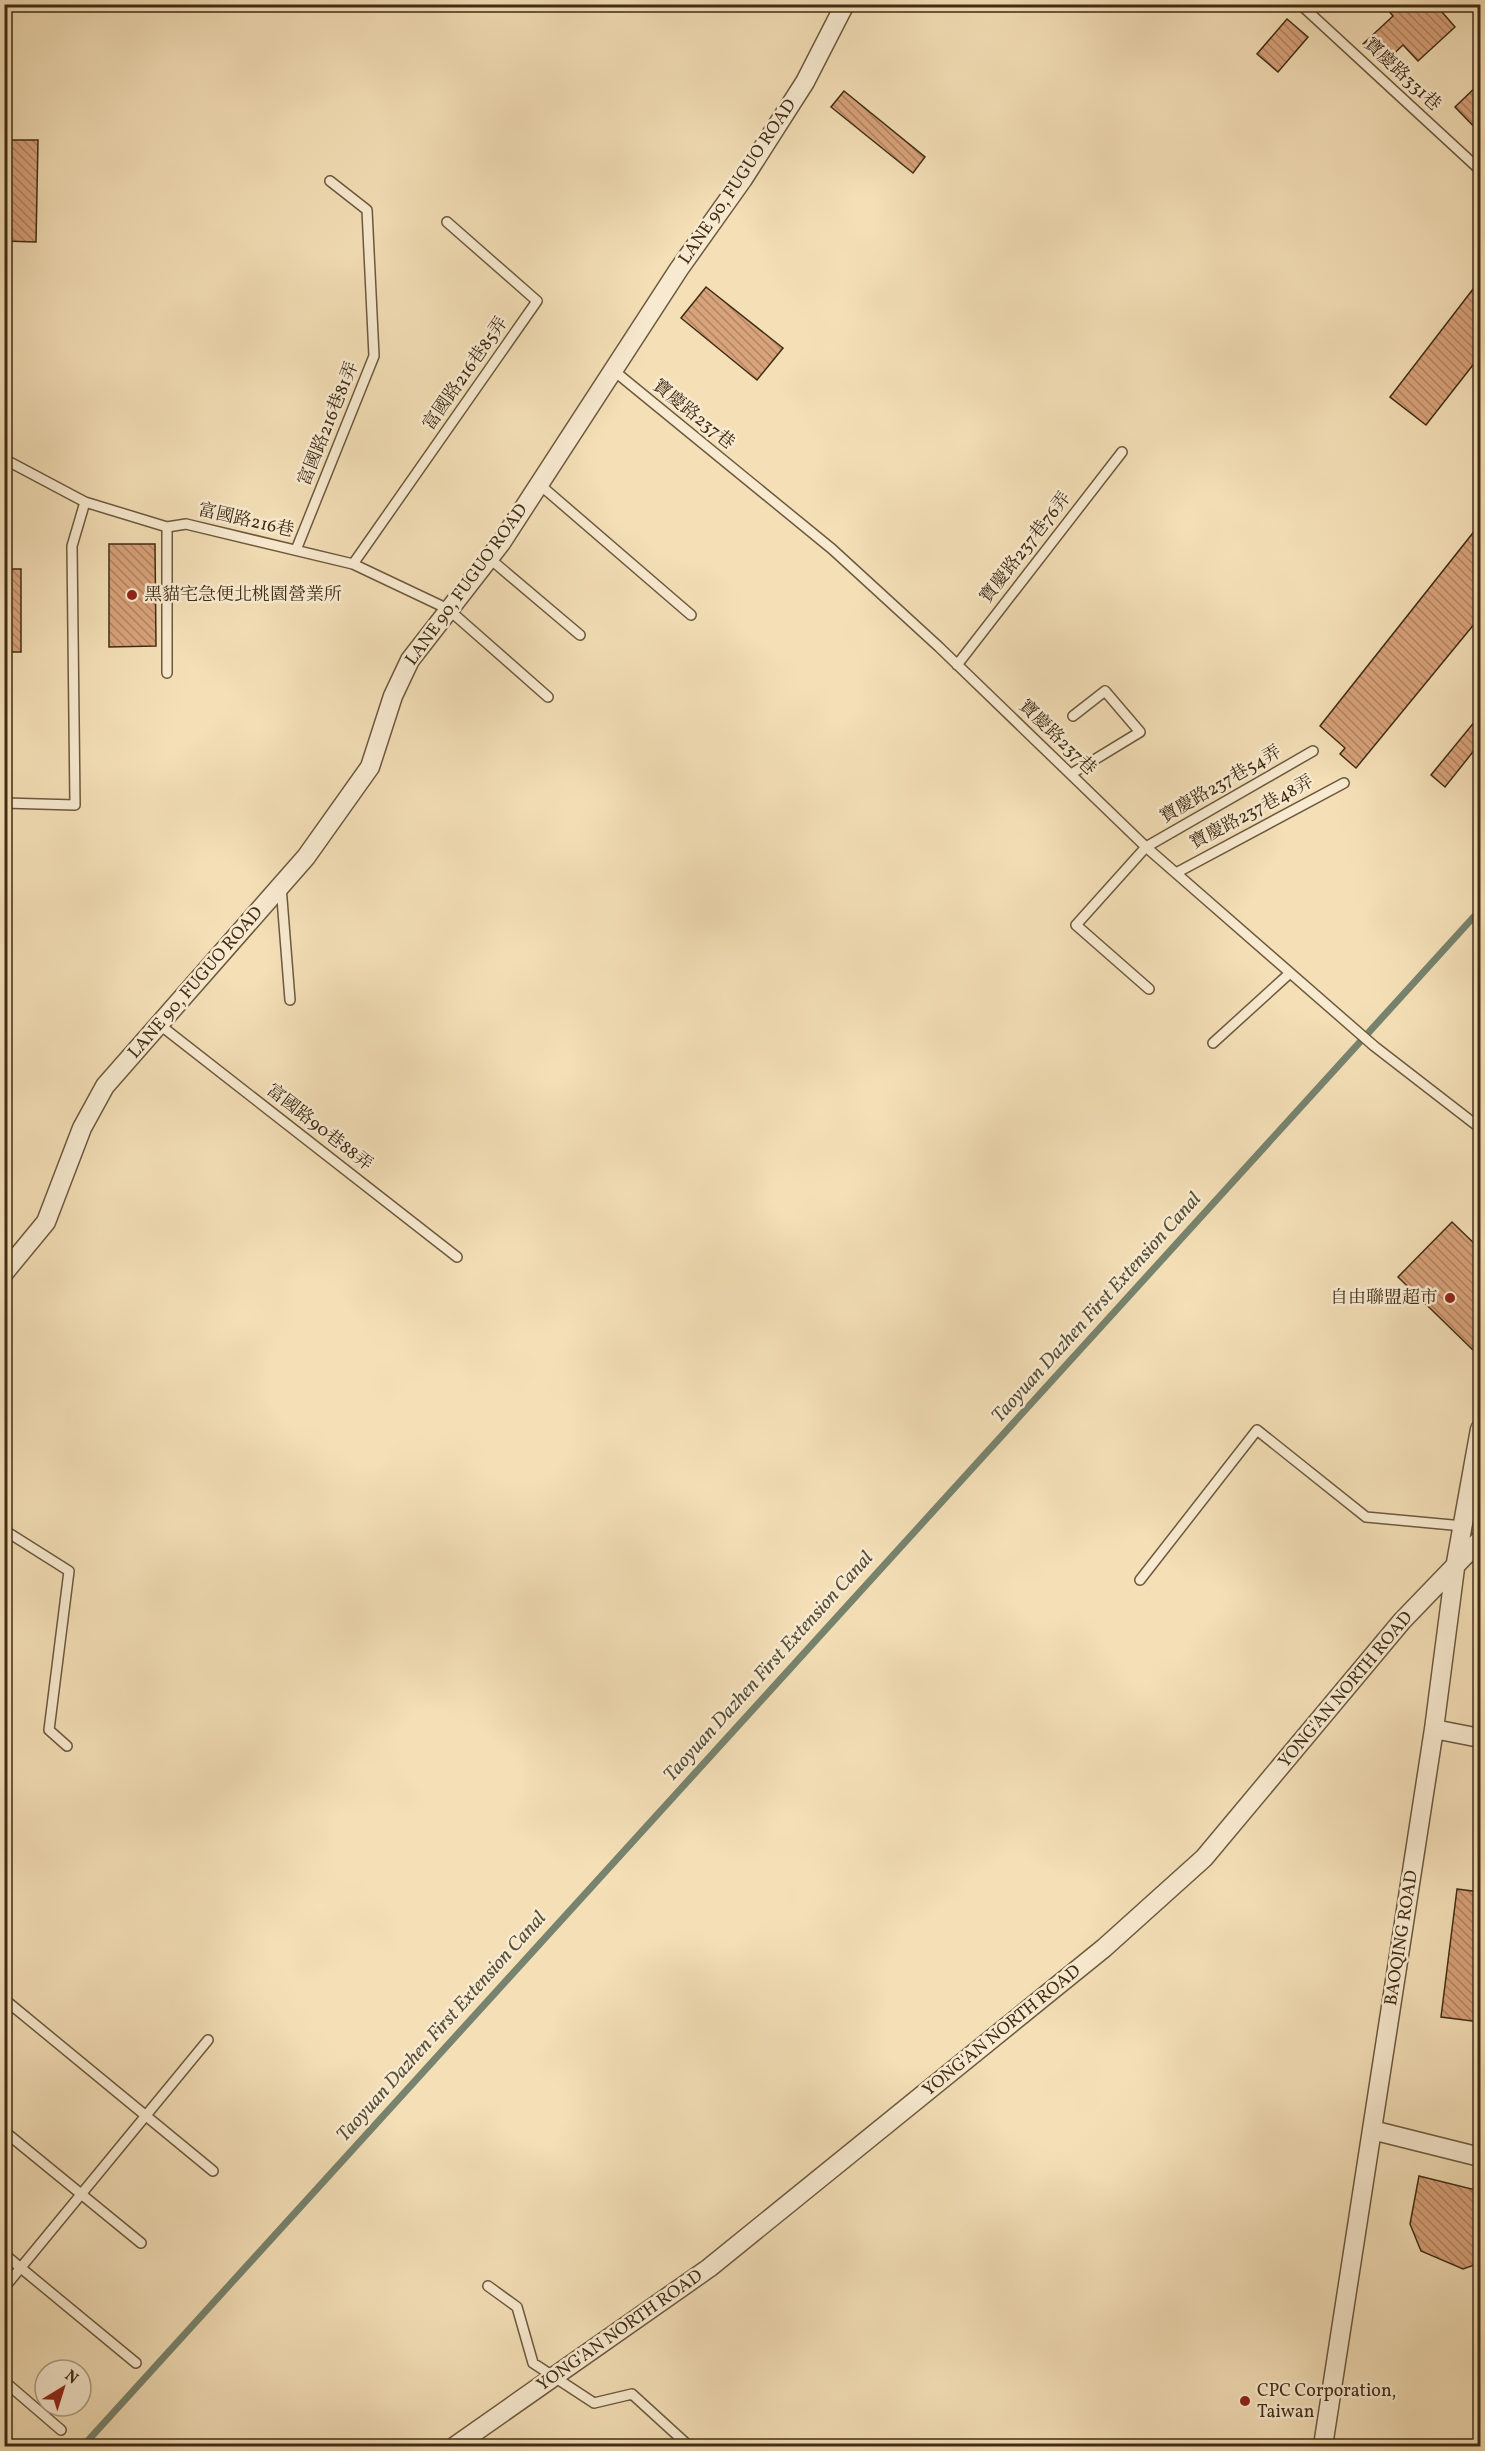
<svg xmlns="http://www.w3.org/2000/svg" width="1485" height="2451" font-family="Vollkorn,'Noto Serif TC',serif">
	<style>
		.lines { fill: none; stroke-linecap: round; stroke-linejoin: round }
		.stream { stroke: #77836e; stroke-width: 7 }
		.building { fill: url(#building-back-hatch); stroke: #3f2c15; stroke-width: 1.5 }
		.service-casing { stroke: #6c593e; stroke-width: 12 }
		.minor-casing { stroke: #6c593e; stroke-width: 21 }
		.service { stroke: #f8ead0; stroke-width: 9 }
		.minor { stroke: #f8ead0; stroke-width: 18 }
		.poi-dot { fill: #8f2418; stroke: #f8ead0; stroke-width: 2 }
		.labels { text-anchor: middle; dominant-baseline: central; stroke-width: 5; stroke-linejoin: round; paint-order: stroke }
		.street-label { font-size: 18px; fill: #3f2c15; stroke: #f8ead0 }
		.poi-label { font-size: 18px; fill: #3f2c15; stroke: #f8ead0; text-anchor: start }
		.water-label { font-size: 20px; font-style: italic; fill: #56503a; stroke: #f8ead0 }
	</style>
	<defs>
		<pattern id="building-back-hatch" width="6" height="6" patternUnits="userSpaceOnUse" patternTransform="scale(1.5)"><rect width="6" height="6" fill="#d8a27a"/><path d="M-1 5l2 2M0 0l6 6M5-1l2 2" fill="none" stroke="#b18463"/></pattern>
	</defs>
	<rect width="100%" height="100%" fill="#f4dfb7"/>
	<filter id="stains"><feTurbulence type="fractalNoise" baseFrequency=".00333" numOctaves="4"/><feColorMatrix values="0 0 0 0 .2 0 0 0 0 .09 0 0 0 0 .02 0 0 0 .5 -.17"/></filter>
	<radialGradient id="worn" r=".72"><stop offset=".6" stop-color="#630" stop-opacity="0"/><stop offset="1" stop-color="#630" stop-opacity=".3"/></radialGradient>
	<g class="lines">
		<path class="stream" d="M83 2446 1480 910"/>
	</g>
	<path class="building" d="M1383 4H1435L1455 27 1418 61 1403 45 1383 64 1363 44 1393 16Z
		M1287 19 1308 37 1278 72 1257 54Z
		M1480 83V133L1455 107Z
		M844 91 925 157 913 173 831 107Z
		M4 140H38L36 242 4 241Z
		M1480 280V356L1426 425 1390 397Z
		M706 287 783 348 757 380 681 318Z
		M1480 524V617L1356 768 1340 754 1345 748 1320 726Z
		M109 544H155L156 646 109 647Z
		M4 569H21V652H4Z
		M1480 715V743L1445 787 1431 775Z
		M1452 1222 1480 1249V1319L1474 1351 1398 1277Z
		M1457 1889 1480 1892V2022L1441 2017Z
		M1419 2176 1480 2191V2263L1463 2269 1421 2251 1410 2224Z"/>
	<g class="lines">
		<defs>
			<path id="service" d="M1300 4 1480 170
				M613 370 832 549 939 647 1146 847 1374 1046 1480 1128
				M4 459 85 502 167 527 186 524 353 564 448 609 548 697
				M539 484 691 615
				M296 550 374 356 367 210 330 181
				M489 558 580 635
				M353 564 537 301 447 222
				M957 665 1122 452
				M167 673V527
				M1071 774 1140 732 1105 691 1073 716
				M4 803 75 805 72 546 85 502
				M1176 873 1344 783
				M281 886 290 1000
				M1149 989 1076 925 1146 847 1313 751
				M160 1025 457 1257
				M1213 1043 1290 973
				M4 1530 69 1571 49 1730 67 1746
				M1140 1580 1257 1430 1366 1517 1463 1526
				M4 1999 213 2171
				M4 2131 141 2243
				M4 2254 136 2363
				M488 2286 517 2307 533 2363 594 2403 632 2394 689 2446
				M4 2288 208 2040
				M4 2381 61 2430"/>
			<path id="minor" d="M4 1273 46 1222 82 1128 105 1086 306 857 370 767 393 696 410 660 501 543 679 269 743 179 805 82 845 4
				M1434 1729 1480 1738
				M1372 2130 1480 2157
				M455 2446 709 2268 1104 1948 1204 1858 1402 1621 1480 1540
				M1323 2446 1434 1729 1455 1568 1480 1429"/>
		</defs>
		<use href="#service" class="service-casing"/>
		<use href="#minor" class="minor-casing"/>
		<use href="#service" class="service"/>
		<use href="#minor" class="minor"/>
	</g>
	<g class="poi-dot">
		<circle cx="132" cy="595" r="6"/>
		<circle cx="1450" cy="1298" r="6"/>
		<circle cx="1245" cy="2401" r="6"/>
	</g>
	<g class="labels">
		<g class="street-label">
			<text transform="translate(1402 75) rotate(43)">寶慶路331巷</text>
			<text transform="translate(738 182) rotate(-56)">LANE 90, FUGUO ROAD</text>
			<text transform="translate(466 374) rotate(-55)">富國路216巷85弄</text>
			<text transform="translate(693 415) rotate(39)">寶慶路237巷</text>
			<text transform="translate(329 424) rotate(-68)">富國路216巷81弄</text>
			<text transform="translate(246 521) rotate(13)">富國路216巷</text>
			<text transform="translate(1026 548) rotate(-52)">寶慶路237巷76弄</text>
			<text transform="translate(467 585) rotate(-54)">LANE 90, FUGUO ROAD</text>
			<text transform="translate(1057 738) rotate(44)">寶慶路237巷</text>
			<text transform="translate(1221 785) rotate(-30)">寶慶路237巷54弄</text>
			<text transform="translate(1252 813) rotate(-28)">寶慶路237巷48弄</text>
			<text transform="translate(196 983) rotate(-49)">LANE 90, FUGUO ROAD</text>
			<text transform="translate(319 1128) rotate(38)">富國路90巷88弄</text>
			<text transform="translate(1346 1690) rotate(-50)">YONG'AN NORTH ROAD</text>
			<text transform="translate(1402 1938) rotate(-81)">BAOQING ROAD</text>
			<text transform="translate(1002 2031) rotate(-39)">YONG'AN NORTH ROAD</text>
			<text transform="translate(620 2331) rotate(-35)">YONG'AN NORTH ROAD</text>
		</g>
		<g class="poi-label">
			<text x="144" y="595">黑貓宅急便北桃園營業所</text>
			<text x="1438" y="1298" text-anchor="end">自由聯盟超市</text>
			<text x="1257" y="2391">CPC Corporation,<tspan x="1257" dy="21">Taiwan</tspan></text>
		</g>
		<g class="water-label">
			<text transform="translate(1097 1308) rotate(-48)">Taoyuan Dazhen First Extension Canal</text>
			<text transform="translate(769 1667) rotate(-48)">Taoyuan Dazhen First Extension Canal</text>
			<text transform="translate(442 2027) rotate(-48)">Taoyuan Dazhen First Extension Canal</text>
		</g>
	</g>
	<rect width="1485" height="2451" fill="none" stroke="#f4dfb7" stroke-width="24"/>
	<rect x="6" y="6" width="1473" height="2439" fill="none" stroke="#3f2c15" stroke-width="3"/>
	<rect x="12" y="12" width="1461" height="2427" fill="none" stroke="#3f2c15" stroke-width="1.5"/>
	<g transform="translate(63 2388) rotate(38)"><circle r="28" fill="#f8ead0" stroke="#ae9e85" stroke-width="1.5"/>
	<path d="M0-4.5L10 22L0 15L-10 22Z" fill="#8f2418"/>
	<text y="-9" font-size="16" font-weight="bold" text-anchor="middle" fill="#3f2c15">N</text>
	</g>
	<rect width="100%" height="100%" filter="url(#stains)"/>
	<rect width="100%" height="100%" fill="url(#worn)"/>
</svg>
